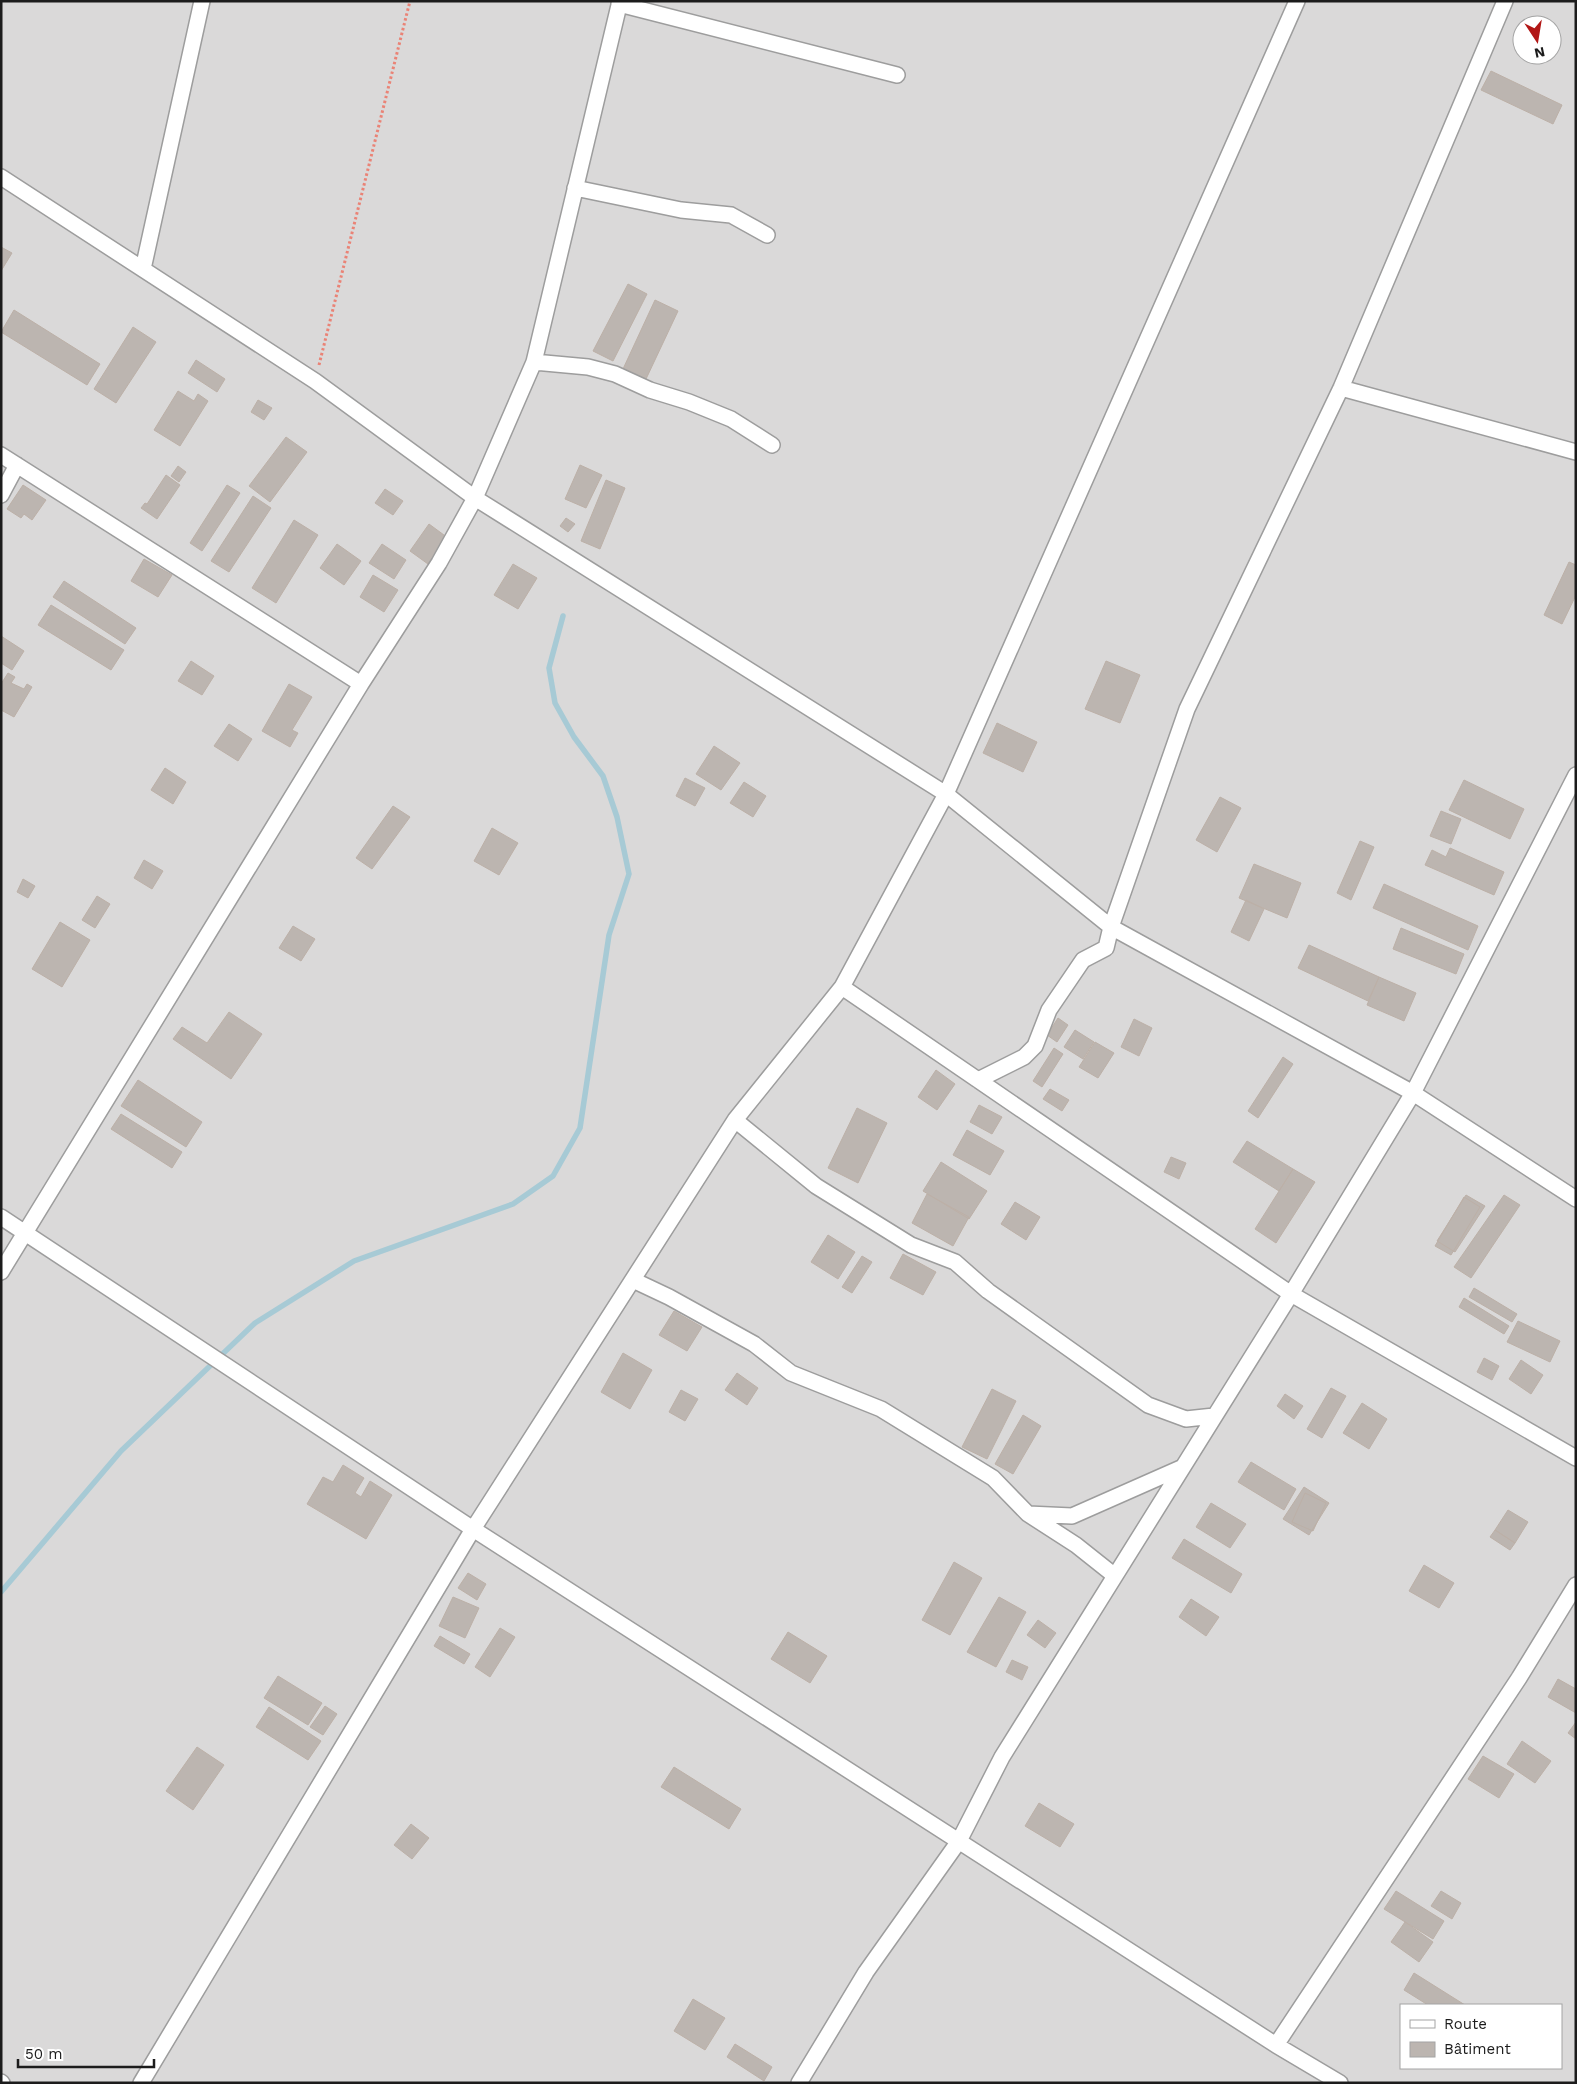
<svg xmlns="http://www.w3.org/2000/svg" width="1577" height="2084" font-family="'Work Sans',sans-serif">
	<style>
		.residential { fill: #dad9d9; fill-rule: evenodd }
		.lines { fill: none; stroke-linecap: round; stroke-linejoin: round }
		.stream { stroke: #a7cad5; stroke-width: 5.5 }
		.building { fill: #bcb5b0; stroke: #bcb0a7 }
		.minor-casing { stroke: #9d9d9d; stroke-width: 18 }
		.path { stroke: #ea8376; stroke-width: 3; stroke-dasharray: 2.5 2.5; stroke-linecap: butt }
		.minor { stroke: #fff; stroke-width: 15 }
	</style>
	<rect width="100%" height="100%" fill="#ece9e2"/>
	<path class="residential" d="M1 1H1576V2083H1ZM1522 25H1552V55H1522ZM1401 2005H1561V2068H1401Z"/>
	<g class="lines">
		<path class="stream" d="M1 1592 121 1451 255 1323 354 1261 513 1204 553 1176 580 1128 609 935 629 874 617 817 603 776 574 737 555 703 549 668 563 616"/>
	</g>
	<path class="building" d="M1491 71 1562 105 1553 124 1481 90Z
		M1 247 12 253 1 271Z
		M628 284 647 294 613 361 593 351Z
		M655 300 678 311 646 379 623 369Z
		M14 310 100 364 87 385 1 332Z
		M133 327 156 342 116 403 94 389Z
		M196 360 225 379 217 392 188 373Z
		M178 391 194 401 198 394 208 401 180 446 154 430Z
		M258 400 272 408 264 420 251 412Z
		M286 437 307 452 270 502 249 486Z
		M580 465 602 475 586 508 565 499Z
		M178 466 186 472 179 482 171 476Z
		M166 475 180 485 157 519 141 508 145 503 147 504Z
		M606 480 625 488 600 549 581 541Z
		M23 485 46 500 32 520 24 514 21 518 7 509Z
		M227 485 240 493 202 551 190 543Z
		M385 489 403 501 393 515 375 503Z
		M253 496 271 508 229 572 211 561Z
		M566 518 575 524 568 532 560 526Z
		M294 520 318 535 276 603 252 588Z
		M429 524 448 538 428 564 410 551Z
		M337 544 361 561 344 585 320 568Z
		M382 544 406 560 394 579 369 563Z
		M144 559 172 575 158 597 131 581Z
		M1569 562 1576 565V595L1562 624 1544 615Z
		M513 564 537 578 518 609 494 595Z
		M373 575 398 590 384 612 360 597Z
		M64 581 136 628 125 644 53 597Z
		M51 605 124 650 111 670 38 625Z
		M1 636 24 651 12 670 1 663Z
		M191 661 214 676 202 695 178 681Z
		M1106 661 1140 675 1120 723 1085 709Z
		M8 673 15 677 11 683 24 689 27 684 32 687 14 717 1 710V684Z
		M289 684 312 697 292 730 298 733 290 747 262 731Z
		M997 723 1037 742 1023 772 983 753Z
		M229 724 252 739 238 761 214 746Z
		M714 746 740 763 721 790 696 774Z
		M165 768 186 782 173 804 151 790Z
		M685 778 705 788 695 806 676 796Z
		M1464 780 1524 809 1510 839 1449 810Z
		M744 782 766 796 753 817 730 803Z
		M1220 797 1241 808 1217 852 1196 840Z
		M393 806 410 817 372 869 356 858Z
		M1441 811 1461 819 1451 844 1430 836Z
		M492 828 518 843 499 875 474 861Z
		M1360 841 1374 847 1351 900 1337 893Z
		M1450 848 1504 872 1494 895 1425 865 1432 850 1446 857Z
		M144 860 163 871 152 889 134 878Z
		M1254 864 1301 883 1287 918 1239 898Z
		M23 879 35 886 28 898 17 892Z
		M1384 884 1478 926 1468 950 1373 908Z
		M97 896 110 904 95 928 82 920Z
		M1246 900 1264 909 1249 941 1231 932Z
		M60 922 90 940 62 987 32 969Z
		M293 926 315 939 301 961 279 948Z
		M1401 928 1464 954 1456 974 1393 949Z
		M1309 945 1379 977 1368 1001 1298 968Z
		M1379 977 1416 993 1404 1021 1367 1005Z
		M229 1012 262 1034 231 1079 173 1039 182 1027 207 1043Z
		M1058 1018 1068 1025 1057 1042 1047 1035Z
		M1134 1019 1152 1028 1139 1056 1121 1047Z
		M1075 1030 1094 1042 1083 1059 1064 1047Z
		M1095 1042 1114 1053 1098 1078 1079 1067Z
		M1054 1048 1063 1054 1042 1087 1033 1081Z
		M1283 1057 1293 1064 1258 1118 1248 1111Z
		M936 1070 955 1084 937 1110 918 1097Z
		M138 1080 202 1122 186 1147 121 1106Z
		M1050 1089 1069 1100 1062 1111 1043 1099Z
		M979 1105 1002 1117 992 1134 970 1122Z
		M857 1108 887 1123 858 1183 828 1168Z
		M121 1114 182 1152 172 1168 111 1129Z
		M967 1130 1004 1151 990 1175 953 1155Z
		M1247 1141 1293 1169 1279 1191 1233 1162Z
		M1171 1157 1186 1163 1179 1179 1164 1172Z
		M941 1162 987 1191 969 1219 923 1191Z
		M1293 1169 1315 1182 1276 1243 1255 1229Z
		M927 1194 969 1217 953 1246 912 1223Z
		M1466 1195 1485 1206 1455 1252 1437 1241Z
		M1504 1195 1520 1205 1471 1278 1454 1267Z
		M1464 1197 1480 1207 1451 1255 1435 1246Z
		M1015 1202 1040 1217 1026 1240 1001 1224Z
		M828 1235 855 1252 838 1279 811 1262Z
		M903 1254 936 1272 923 1295 890 1278Z
		M862 1256 872 1262 852 1293 842 1287Z
		M1474 1288 1517 1314 1512 1322 1469 1297Z
		M1464 1298 1509 1326 1504 1334 1459 1307Z
		M674 1311 702 1327 687 1351 659 1335Z
		M1518 1321 1560 1341 1550 1362 1507 1342Z
		M623 1353 652 1370 630 1409 601 1392Z
		M1484 1358 1499 1366 1492 1380 1477 1372Z
		M1521 1360 1543 1375 1531 1394 1509 1379Z
		M737 1373 758 1388 747 1405 725 1390Z
		M1331 1388 1346 1396 1322 1438 1307 1429Z
		M992 1389 1016 1401 987 1459 962 1447Z
		M681 1390 698 1399 685 1421 669 1412Z
		M1285 1394 1303 1406 1294 1419 1277 1406Z
		M1362 1403 1387 1419 1369 1449 1343 1433Z
		M1023 1415 1041 1426 1013 1474 995 1464Z
		M1251 1462 1296 1489 1284 1510 1238 1482Z
		M343 1465 364 1478 355 1493 361 1497 370 1481 392 1495 366 1539 307 1504 323 1477 333 1482Z
		M1304 1487 1329 1503 1309 1535 1283 1519Z
		M1305 1493 1326 1503 1313 1531 1292 1522Z
		M1211 1503 1246 1524 1230 1548 1196 1527Z
		M1508 1510 1528 1522 1515 1543 1495 1530Z
		M1495 1530 1515 1543 1510 1550 1490 1537Z
		M1184 1539 1242 1574 1231 1593 1172 1558Z
		M954 1562 982 1578 950 1635 922 1620Z
		M1424 1565 1454 1583 1439 1608 1409 1591Z
		M468 1573 486 1584 477 1600 458 1588Z
		M453 1597 479 1608 465 1638 439 1626Z
		M999 1597 1026 1612 996 1667 967 1652Z
		M1191 1599 1219 1617 1206 1636 1179 1617Z
		M1038 1620 1056 1633 1045 1648 1027 1635Z
		M500 1628 515 1637 490 1677 475 1667Z
		M788 1632 827 1656 810 1683 771 1659Z
		M440 1636 470 1654 464 1664 434 1646Z
		M1012 1660 1028 1667 1022 1680 1006 1672Z
		M278 1676 322 1703 308 1725 264 1698Z
		M1558 1679 1576 1689V1713L1548 1697Z
		M325 1706 337 1714 323 1735 310 1727Z
		M269 1707 321 1741 308 1760 256 1727Z
		M1576 1722V1739L1568 1733Z
		M1522 1741 1551 1761 1535 1783 1507 1764Z
		M197 1747 224 1765 193 1810 166 1791Z
		M1483 1756 1514 1774 1499 1798 1468 1779Z
		M674 1767 741 1809 729 1829 661 1787Z
		M1039 1803 1074 1824 1060 1847 1025 1826Z
		M411 1824 429 1838 412 1859 394 1845Z
		M1396 1891 1444 1921 1433 1939 1384 1909Z
		M1441 1891 1461 1903 1452 1919 1431 1906Z
		M1405 1922 1433 1942 1419 1962 1391 1942Z
		M1414 1973 1465 2005H1428L1404 1990Z
		M693 1999 725 2018 705 2050 674 2031Z
		M735 2044 772 2067 764 2081 727 2057Z"/>
	<g class="lines">
		<defs>
			<path id="minor" d="M619 4 897 75
				M1 177 315 381 475 498 946 794 1111 927 1413 1093 1576 1199
				M575 188 681 210 731 215 767 235
				M143 269 202 1
				M534 362 588 367 615 374 650 390 689 402 731 419 772 445
				M1341 388 1576 452
				M1 455 361 684 439 563 475 498 534 362 620 1
				M1 495 17 465
				M842 987 1291 1294 1576 1458
				M978 1080 1024 1057 1035 1046 1049 1010 1083 960 1106 948 1111 927 1187 709 1341 388 1505 1
				M735 1120 816 1186 911 1245 955 1262 988 1291 1148 1405 1186 1419 1214 1416
				M1 1217 473 1529 1276 2045 1340 2083
				M1 1272 361 684
				M633 1280 669 1297 754 1344 791 1373 881 1409 993 1478 1028 1514 1076 1545 1115 1576
				M1028 1514 1072 1516 1183 1467
				M1276 2045 1519 1678 1576 1585
				M1 2082 2 2083
				M141 2083 473 1529 735 1120 842 987 946 794 1297 1
				M799 2083 866 1972 959 1841 1002 1757 1291 1294 1413 1093 1576 775"/>
		</defs>
		<use href="#minor" class="minor-casing"/>
		<path class="path" d="M319 365 410 1"/>
		<use href="#minor" class="minor"/>
	</g>
	<rect width="1577" height="2084" fill="none" stroke="#1c1c1c" stroke-width="5"/>
	<rect x="1400" y="2004" width="162" height="65" fill="#ffffff" stroke="#a4a4a4"/>
	<rect x="1410" y="2020" width="25" height="8" fill="#ffffff" stroke="#a4a4a4"/>
	<text x="1444" y="2029" font-size="15" fill="#1c1c1c">Route</text>
	<rect x="1410" y="2042" width="25" height="15" fill="#bcb5b0" stroke="#a4a4a4"/>
	<text x="1444" y="2054" font-size="15" fill="#1c1c1c">Bâtiment</text>
	<g transform="translate(1537 40) rotate(168)"><circle r="24" fill="#ffffff" stroke="#a4a4a4"/>
	<path d="M0-4L9 19L0 12L-9 19Z" fill="#b21716"/>
	<text y="-8" font-size="14" font-weight="bold" text-anchor="middle" fill="#1c1c1c">N</text>
	</g>
	<path d="M18 2059v8h136v-8" fill="none" stroke="#1c1c1c" stroke-width="2.5"/>
	<text x="25" y="2059" font-size="15" fill="#1c1c1c" stroke="#ffffff" stroke-width="4" paint-order="stroke">50 m</text>
</svg>
